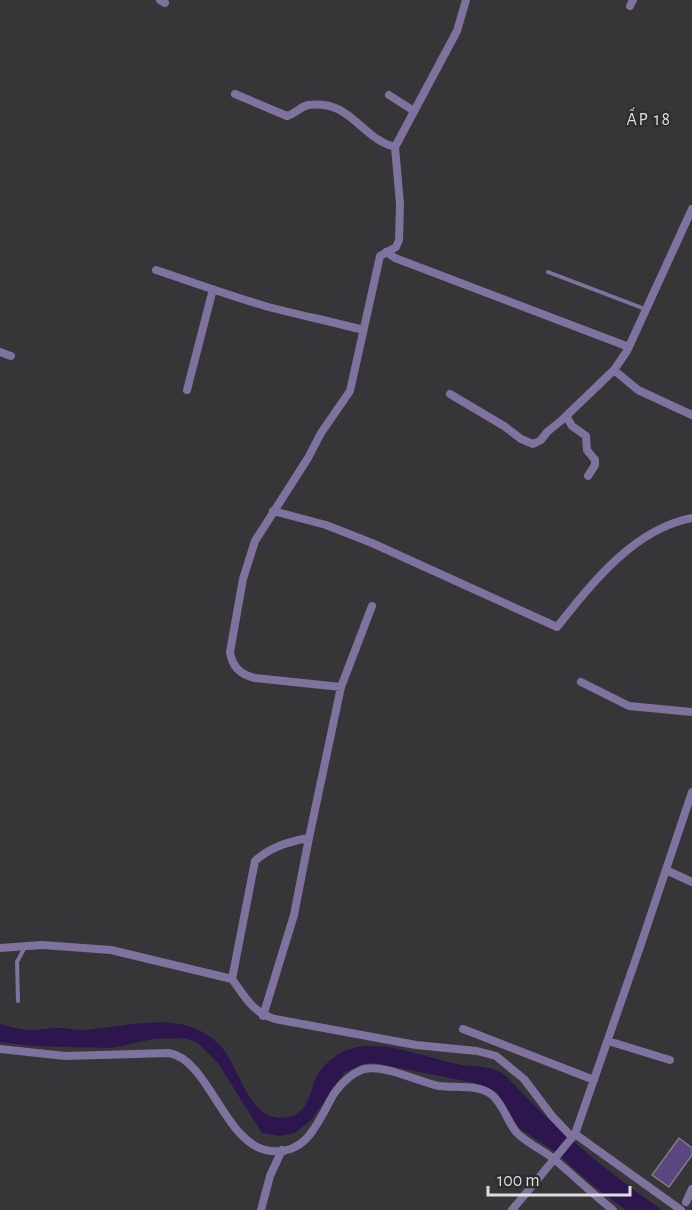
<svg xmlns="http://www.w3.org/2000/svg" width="692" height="1210" font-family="'Alegreya Sans',sans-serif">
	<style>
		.water { fill: #2c164d }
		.building { fill: #5b4682; stroke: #7e7d80; stroke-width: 1.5 }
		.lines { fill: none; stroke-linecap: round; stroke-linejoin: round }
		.service { stroke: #7f729f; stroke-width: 4 }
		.minor { stroke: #7f729f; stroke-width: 8 }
		.labels { text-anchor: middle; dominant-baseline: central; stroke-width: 4.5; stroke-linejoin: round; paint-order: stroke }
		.neighbourhood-label { font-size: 18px; letter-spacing: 1.5px; fill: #dedee0; stroke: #2c2b2e }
	</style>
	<rect width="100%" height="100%" fill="#363538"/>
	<path class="water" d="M0 1024C9 1026 18 1029 27 1030 37 1031 48 1028 59 1028 68 1028 77 1031 86 1030 120 1027 167 1015 198 1030 209 1035 220 1043 226 1053 242 1077 253 1128 292 1116 311 1110 310 1085 320 1071 356 1026 407 1053 452 1063 470 1068 488 1064 504 1074 552 1126 604 1170 662 1210H626L595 1187 554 1151 519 1128 497 1092 475 1083 374 1063 362 1064 344 1073 312 1119 295 1133 280 1136 262 1133 218 1063 198 1043 185 1038 153 1039 111 1048 33 1046 0 1042Z"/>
	<path class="building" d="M679 1138 692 1148V1155L669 1187 652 1175Z"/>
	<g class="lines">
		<path class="service" d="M548 272 645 309
			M18 1001 17 962 25 947"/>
		<path class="minor" d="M160 0 165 3
			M630 6 633 0
			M235 94 287 116C295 114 300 107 308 105 351 99 360 138 395 147
			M389 95 414 111
			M386 252 395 258 629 347
			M156 270C192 282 228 295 265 306 298 315 330 321 363 330
			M0 352 11 356
			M614 370 638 390 692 415
			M187 390 213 289
			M450 394 504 426 521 439 533 444 541 440 547 432 562 420 614 370 627 351 692 209
			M566 416 572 426 586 436 587 450 595 460V465L588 476
			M273 511 326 525 372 543 557 627C592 583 634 529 692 518
			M581 682 629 706 692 712
			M341 687 255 678C241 675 232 667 230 652L243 579 255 541 308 458 321 433 350 391 380 256 396 247 399 240 400 204 395 147 457 31 466 0
			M666 870 692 882
			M0 948 42 945 111 950 232 979C245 997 253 1013 275 1019L416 1045 477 1051 496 1056 524 1079 552 1116 571 1136
			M232 979 255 861C269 848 290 841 309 838L341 687 372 606
			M263 1016 294 915 309 838
			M463 1029 594 1080
			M608 1041 670 1060
			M0 1049 65 1056 169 1053C210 1060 225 1147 271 1151 306 1155 317 1124 331 1099 337 1087 351 1073 364 1069 384 1064 419 1082 439 1086 456 1088 479 1084 492 1095 504 1105 507 1122 517 1133 528 1144 543 1150 554 1159 574 1176 593 1194 613 1210
			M575 1134 681 1210
			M686 1202 692 1189
			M261 1210 270 1176 282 1150
			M512 1210 575 1134 639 950 692 792"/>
	</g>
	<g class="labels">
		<g class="neighbourhood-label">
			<text x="649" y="120">ẤP 18</text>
		</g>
	</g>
	<path d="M488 1186v9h142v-9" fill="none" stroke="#dedee0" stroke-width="3"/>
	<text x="497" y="1186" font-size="18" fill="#dedee0" stroke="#2c2b2e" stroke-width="4.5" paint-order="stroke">100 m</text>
</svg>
